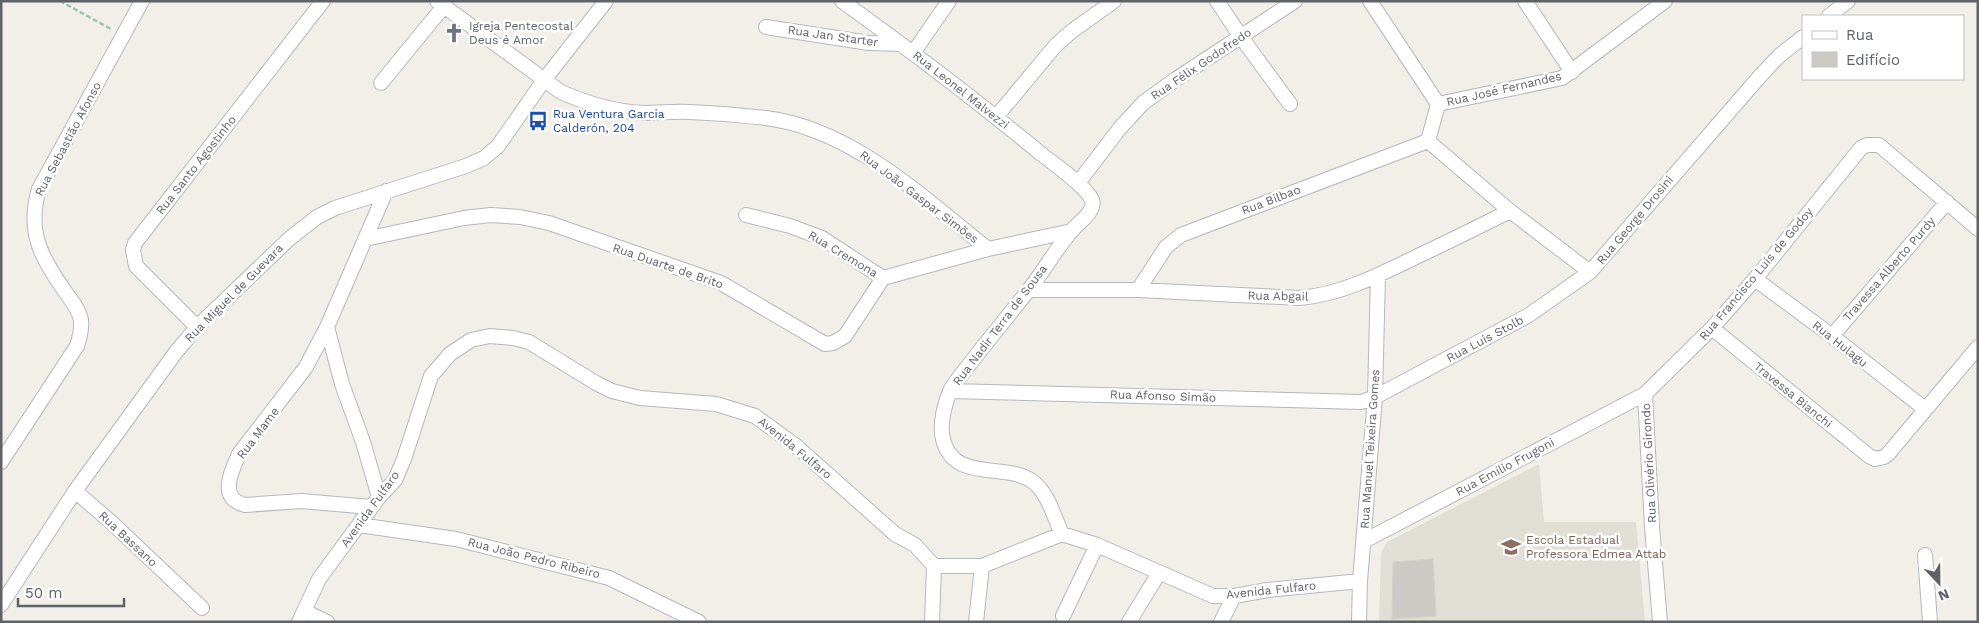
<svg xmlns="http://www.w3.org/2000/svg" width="1979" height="623" font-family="'Work Sans',sans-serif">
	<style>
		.education { fill: #e1ded6 }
		.building { fill: #cccac5; stroke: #d6d1c6 }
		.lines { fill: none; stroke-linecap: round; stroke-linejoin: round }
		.minor-casing { stroke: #b5b8bc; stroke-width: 16 }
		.path { stroke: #9cc7a9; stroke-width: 2.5; stroke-dasharray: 5 2.5; stroke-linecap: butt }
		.minor { stroke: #fff; stroke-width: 14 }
		.labels { text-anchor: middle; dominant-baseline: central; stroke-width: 5; stroke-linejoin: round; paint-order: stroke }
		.worship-label { font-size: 12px; fill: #5b616d; stroke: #fff; text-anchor: start }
		.street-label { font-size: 12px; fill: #5f6368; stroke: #fff }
		.transit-label { font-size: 12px; fill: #164399; stroke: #fff; text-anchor: start }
		.education-label { font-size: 12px; fill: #785e54; stroke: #fff; text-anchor: start }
	</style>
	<rect width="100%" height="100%" fill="#f1efe8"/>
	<path class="education" d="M1539 464 1544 522H1636L1645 622H1379L1381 553 1387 542Z"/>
	<path class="building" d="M1433 559 1436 616 1392 619 1393 562Z"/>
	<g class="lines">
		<defs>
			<path id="minor" d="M437 1 561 92C588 104 615 112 645 113 660 113 675 111 690 112 715 113 741 115 766 118 852 129 922 197 988 249
				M842 1C910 50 976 100 1040 153 1054 164 1085 185 1092 200 1096 210 1080 222 1074 228 1057 247 1044 271 1028 291 1012 311 995 332 979 352 970 364 959 376 951 389 945 402 939 424 943 439 953 483 1005 462 1032 481 1048 492 1054 517 1062 534
				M1217 1 1241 37 1290 104
				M1370 1 1438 104 1428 141
				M1525 1 1572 72
				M1829 16 1848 1
				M766 27 869 43 901 44
				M913 53 949 1
				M381 83 444 6
				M1438 104 1562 78 1665 1
				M996 117 1056 45 1072 31 1114 1
				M1428 141 1510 211 1590 272
				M1078 183 1120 128 1143 103 1176 79 1295 1
				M746 215 790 226 822 238 883 278
				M365 239 464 218 491 215 520 217 549 223 721 283 825 344 833 343 845 336 883 278 988 249 1072 231
				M1755 279 1832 336 1925 409
				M1029 290H1138L1300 298C1343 294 1381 274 1420 255 1450 241 1480 226 1510 211
				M1138 290 1166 247 1181 235 1428 141
				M197 327 136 266 133 250 135 243 323 1
				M327 327 306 367 239 454C231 472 218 498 245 505L301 501 371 507
				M1712 328 1869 456 1875 459 1884 457 1888 454 1978 347
				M1832 336 1947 202
				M950 391 1361 402 1375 397 1529 315 1590 272 1761 75 1779 56 1803 37
				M1645 394 1652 527 1660 622
				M1 462 77 346C80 337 82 330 81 320 79 310 72 301 66 293 42 258 26 233 39 189L142 1
				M75 491 111 522 202 608
				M379 497 363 442 342 384 327 327 386 191
				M359 525 456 539 609 578 699 622
				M1364 541 1645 394 1712 328 1755 279 1861 148 1867 145H1879L1978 229
				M1925 555 1930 622
				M1 605 75 491 176 352 197 327 289 239 317 217 335 208 466 166 484 158 498 146 544 80 606 1
				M304 611 327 622
				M1063 616 1097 545
				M299 622 319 579 379 497 395 480 404 459 431 376 450 354 471 340 490 336 513 338 529 342 596 383 612 391 640 398 716 404 755 416 796 446 895 534 915 545 934 566H982L1062 534 1097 545 1213 596H1234L1268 590 1360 581
				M932 622 934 566
				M976 622 982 566
				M1129 622 1159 573
				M1221 622 1234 596
				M1359 622 1360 581 1375 397 1378 275"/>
		</defs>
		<use href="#minor" class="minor-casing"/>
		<path class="path" d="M60 1 111 29"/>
		<use href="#minor" class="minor"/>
	</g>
	<defs>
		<symbol id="church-bare" viewBox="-9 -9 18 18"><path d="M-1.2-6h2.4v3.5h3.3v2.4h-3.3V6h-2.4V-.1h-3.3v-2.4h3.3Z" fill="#6b7280" stroke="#fff" stroke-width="2.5" paint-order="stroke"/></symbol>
		<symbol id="bus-bare" viewBox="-9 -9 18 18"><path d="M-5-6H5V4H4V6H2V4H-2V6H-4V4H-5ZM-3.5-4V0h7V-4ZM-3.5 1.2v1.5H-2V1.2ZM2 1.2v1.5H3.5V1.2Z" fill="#1a4fb4" stroke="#fff" stroke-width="2.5" paint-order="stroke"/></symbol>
		<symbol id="school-bare" viewBox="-9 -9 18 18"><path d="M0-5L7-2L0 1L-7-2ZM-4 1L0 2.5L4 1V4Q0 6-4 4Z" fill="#8d6e63" stroke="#fff" stroke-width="2.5" paint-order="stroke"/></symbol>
	</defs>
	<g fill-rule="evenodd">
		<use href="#church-bare" x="440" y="19" width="28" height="28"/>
		<use href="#bus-bare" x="524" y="107" width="28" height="28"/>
		<use href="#school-bare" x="1497" y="533" width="28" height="28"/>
	</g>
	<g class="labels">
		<g class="worship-label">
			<text x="469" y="26">Igreja Pentecostal<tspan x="469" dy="14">Deus é Amor</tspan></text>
		</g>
		<g class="street-label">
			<text transform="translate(833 36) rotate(8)">Rua Jan Starter</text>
			<text transform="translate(1201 64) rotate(-34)">Rua Félix Godofredo</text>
			<text transform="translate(1504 89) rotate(-13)">Rua José Fernandes</text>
			<text transform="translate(961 90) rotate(38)">Rua Leonel Malvezzi</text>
			<text transform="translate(68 139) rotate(-62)">Rua Sebastião Afonso</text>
			<text transform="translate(196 165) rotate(-52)">Rua Santo Agostinho</text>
			<text transform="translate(919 197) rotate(37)">Rua João Gaspar Simões</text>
			<text transform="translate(1271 200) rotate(-21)">Rua Bilbao</text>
			<text transform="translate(1635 220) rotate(-50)">Rua George Drosini</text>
			<text transform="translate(843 254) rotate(31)">Rua Cremona</text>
			<text transform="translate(668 266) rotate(19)">Rua Duarte de Brito</text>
			<text transform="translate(1889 269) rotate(-49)">Travessa Alberto Purdy</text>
			<text transform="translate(1756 274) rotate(-50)">Rua Francisco Luís de Godoy</text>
			<text transform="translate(234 293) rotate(-45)">Rua Miguel de Guevara</text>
			<text transform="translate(1278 296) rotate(1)">Rua Abgail</text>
			<text transform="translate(1000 325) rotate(-53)">Rua Nadir Terra de Sousa</text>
			<text transform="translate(1485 339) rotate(-28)">Rua Luis Stolb</text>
			<text transform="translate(1840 344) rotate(38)">Rua Hulagu</text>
			<text transform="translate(1793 395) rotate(39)">Travessa Bianchi</text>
			<text transform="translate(1163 396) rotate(2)">Rua Afonso Simão</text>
			<text transform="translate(258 433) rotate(-53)">Rua Mame</text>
			<text transform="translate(795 448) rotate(39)">Avenida Fulfaro</text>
			<text transform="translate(1370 449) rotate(-86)">Rua Manuel Teixeira Gomes</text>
			<text transform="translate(1649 463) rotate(-93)">Rua Olivério Girondo</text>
			<text transform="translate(1505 467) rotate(-28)">Rua Emílio Frugoni</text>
			<text transform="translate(370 509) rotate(-54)">Avenida Fulfaro</text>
			<text transform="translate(128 539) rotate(43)">Rua Bassano</text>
			<text transform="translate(534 558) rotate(14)">Rua João Pedro Ribeiro</text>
			<text transform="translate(1271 590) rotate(-6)">Avenida Fulfaro</text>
		</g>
		<g class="transit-label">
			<text x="553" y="114">Rua Ventura Garcia<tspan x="553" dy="14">Calderón, 204</tspan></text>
		</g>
		<g class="education-label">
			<text x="1526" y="540">Escola Estadual<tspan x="1526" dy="14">Professora Edmea Attab</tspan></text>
		</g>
	</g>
	<rect width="1979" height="623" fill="none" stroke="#5f6368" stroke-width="5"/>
	<rect x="1802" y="15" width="162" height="65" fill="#ffffff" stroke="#bfc1c3"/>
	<rect x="1812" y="31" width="25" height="8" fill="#ffffff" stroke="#bfc1c3"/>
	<text x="1846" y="40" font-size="15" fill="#5f6368">Rua</text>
	<rect x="1812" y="52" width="25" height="15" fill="#cccac5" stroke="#bfc1c3"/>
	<text x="1846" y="65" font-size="15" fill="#5f6368">Edifício</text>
	<g transform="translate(1939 583) rotate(158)" stroke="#ffffff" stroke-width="4" paint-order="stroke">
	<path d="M0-4L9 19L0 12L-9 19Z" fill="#5f6368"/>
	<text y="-8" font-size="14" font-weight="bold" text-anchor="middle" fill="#5f6368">N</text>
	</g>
	<path d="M18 598v8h106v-8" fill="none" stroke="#5f6368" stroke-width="2.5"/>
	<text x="25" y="598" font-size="15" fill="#5f6368" stroke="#ffffff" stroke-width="4" paint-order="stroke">50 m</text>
</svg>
